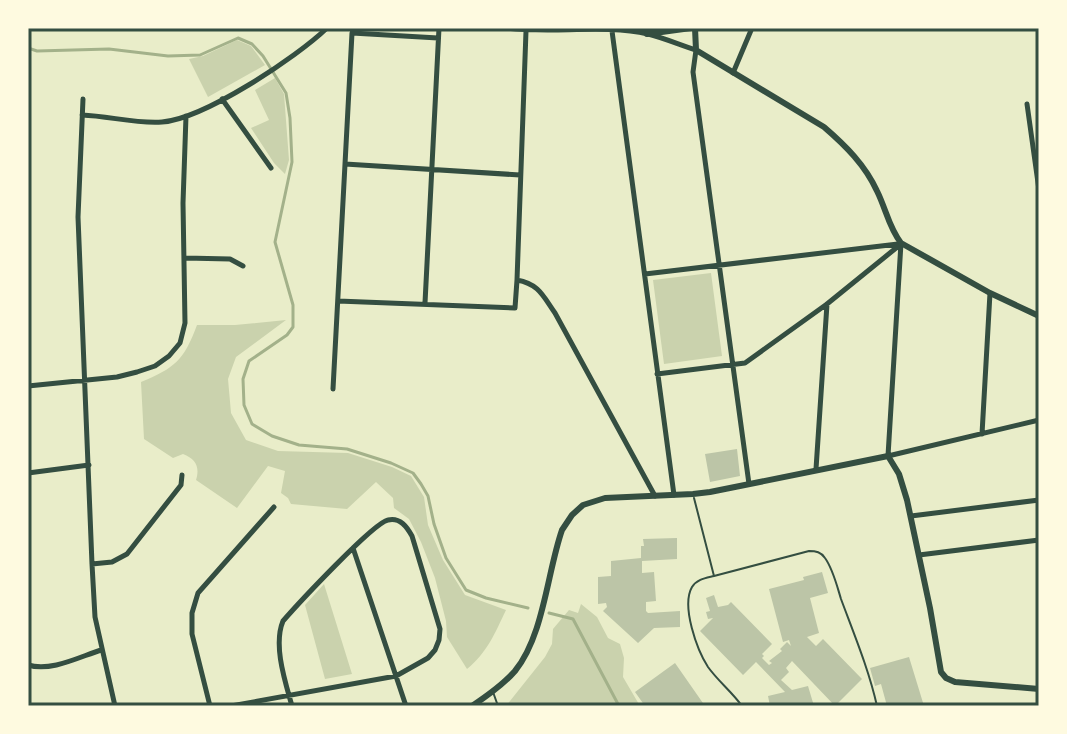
<svg xmlns="http://www.w3.org/2000/svg" width="1067" height="734" font-family="Cabin,sans-serif">
	<style>
		.green { fill: #cad2ad }
		.lines { fill: none; stroke-linecap: round; stroke-linejoin: round }
		.stream { stroke: #a3b18a; stroke-width: 3 }
		.building { fill: #bcc5a7 }
		.service { stroke: #344e41; stroke-width: 2 }
		.minor { stroke: #344e41; stroke-width: 5 }
		.tertiary { stroke: #344e41; stroke-width: 6 }
		.neatline { fill: none; stroke: #344e41; stroke-width: 3 }
	</style>
	<rect width="100%" height="100%" fill="#e9edc9"/>
	<path class="green" d="M237 40 251 46 265 65 208 97 189 59 203 56Z
		M275 78 284 94 289 160 285 174 274 163 251 128 269 120 255 90Z
		M711 273 722 356 664 364 653 280Z
		M286 320 236 357 228 379 231 413 246 440 278 451 348 453 392 467 411 476 424 497 428 525 443 560 465 595 506 610C495 633 487 653 467 669L447 637 446 621 435 578 421 542 409 519 394 508 393 498 376 482 347 509 291 504 288 498 281 493 285 471 268 466 237 508 196 480C200 467 196 459 183 454L173 458 144 439 141 382C175 368 184 360 197 325H235Z
		M324 584 352 674 325 679 305 605Z
		M581 604 597 617 608 638 620 644 624 658 623 677 640 706H506L545 657 552 644 553 629 569 610 578 613Z"/>
	<g class="lines">
		<path class="stream" d="M28 48 37 51 109 49 168 56 200 55 238 38 252 44 263 56 286 93 290 118 292 162 275 242 293 305V327L287 335 249 361 243 379 244 405 252 424 272 436 299 445 347 449 391 463 413 473 421 484 428 496 434 524 446 558 466 590 486 598 528 608
			M549 613 573 619 619 706"/>
	</g>
	<path class="building" d="M737 449 740 476 710 482 705 454Z
		M677 538V559L642 561V573L654 572 656 601 646 602V611L648 613 680 611V627L654 628 638 643 603 611 607 607 606 603 598 604V577L611 576V561L641 558V546H644L643 539Z
		M822 572 828 593 810 598 819 633 807 637 816 646 823 639 862 679 835 706 792 661 786 668 789 672 781 680 792 690 808 686 814 706H770L768 696 785 692 756 662 743 675 700 631 713 618 708 619 706 612 710 611 706 598 714 595 718 607 728 605 731 602 772 644 762 654 764 656 762 658 769 665 772 663 769 661 782 651 780 649 787 642 791 646 789 640 783 642 769 589 804 580 803 577Z
		M909 657 924 706H887L881 684 875 686 870 668Z
		M675 663 705 706H645L635 692Z"/>
	<g class="lines">
		<path class="service" d="M694 498 714 576C706 578 697 579 692 587 681 606 697 650 708 667 718 681 732 692 742 706
			M714 576 809 551C816 551 821 552 825 558 833 569 837 586 841 599 854 634 869 670 877 706
			M493 692 498 706"/>
		<path class="minor" d="M506 28C551 34 604 24 648 34 664 38 680 45 696 50L693 72 749 484
			M526 31 517 280C539 284 543 296 555 313L655 496
			M612 31 674 495
			M733 73 752 28
			M83 99 78 217 92 564 95 617 115 706
			M222 99 271 168
			M1027 104 1039 190
			M82 115C109 116 136 124 162 122 204 119 297 57 327 28
			M345 164 520 175
			M901 243 888 456 1039 420
			M185 258 230 259 243 266
			M645 274 898 244
			M338 301 515 308 517 280
			M425 303 439 28
			M657 374 745 363 827 304 901 244
			M28 386 117 377 137 372 155 366 169 356 180 343 185 323 183 203 186 116
			M333 389 352 33 438 38
			M982 434 990 293
			M816 469 827 304
			M28 473 89 465
			M911 516 1039 500
			M353 548 406 706
			M919 555 1039 540
			M92 564 112 562 127 554 181 485 182 475
			M28 665C51 672 79 657 101 650
			M210 706 192 634V613L198 593 274 507
			M231 706 396 676 428 658 435 650 439 640 440 629 412 536C407 527 400 517 388 520 373 523 297 605 283 621 273 645 285 681 292 706"/>
		<path class="tertiary" d="M695 28 696 50 824 127C846 146 865 165 877 191 886 209 889 228 901 243L990 293 1039 316
			M647 34 691 28
			M472 706C487 696 503 685 515 671 544 635 547 573 562 530L572 515 583 505 605 498 693 494 710 492 888 456 899 474 907 500 930 608 941 672 946 678 955 682 1039 689"/>
	</g>
	<rect width="1067" height="734" fill="none" stroke="#fefae0" stroke-width="60"/>
	<rect x="30" y="30" width="1007" height="674" class="neatline"/>
</svg>
